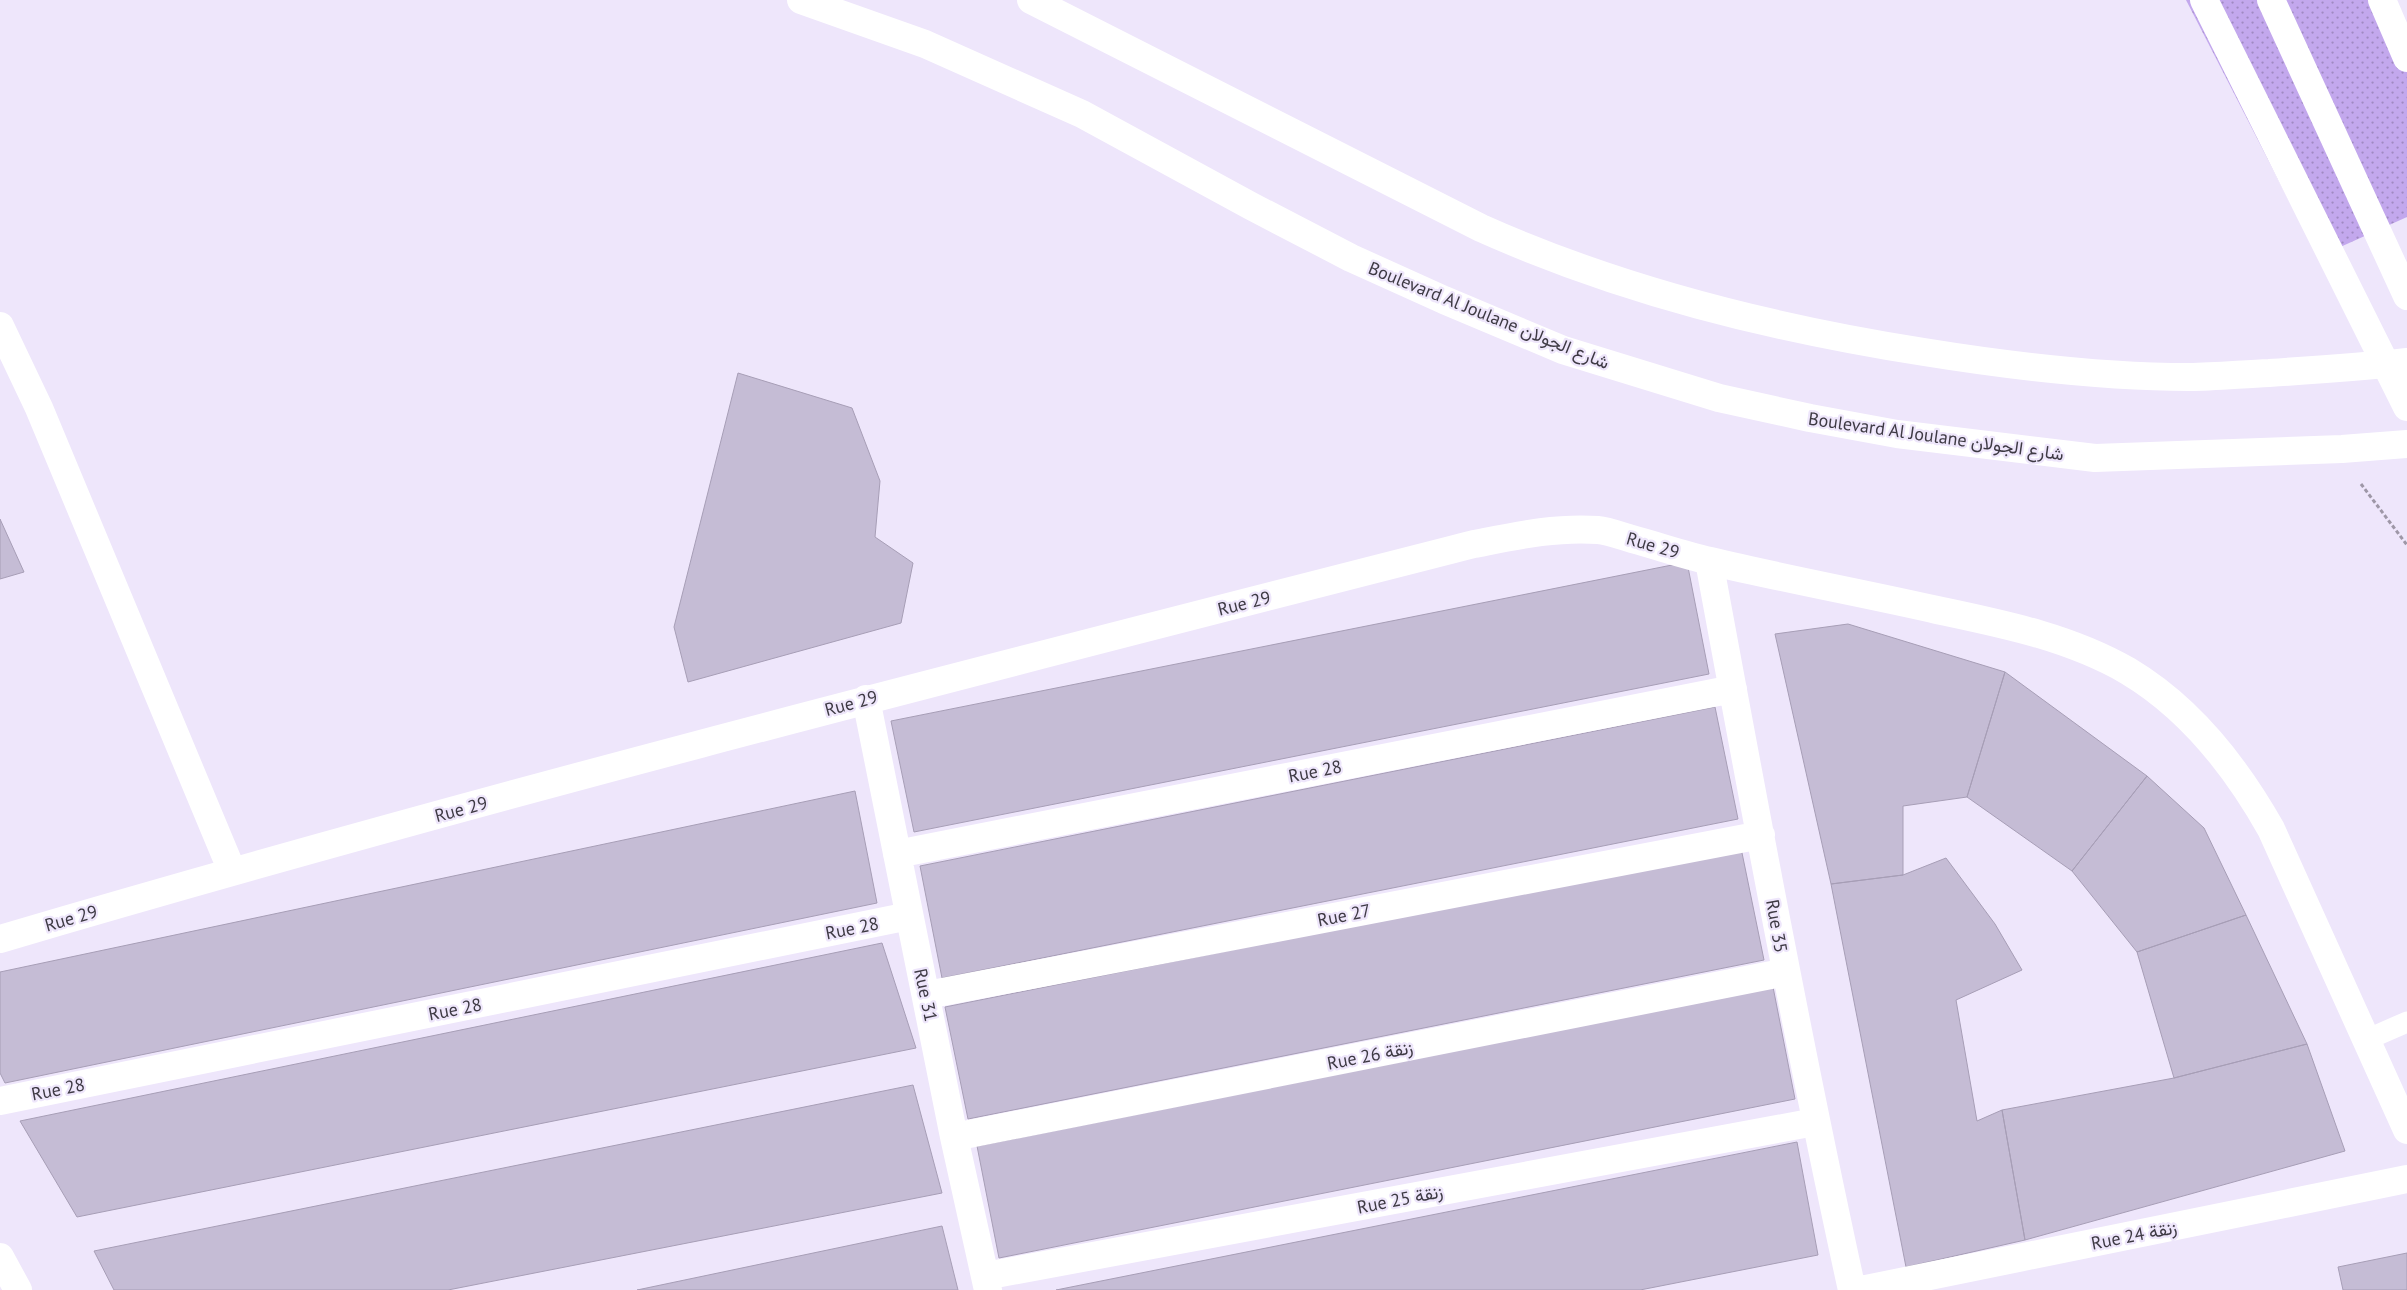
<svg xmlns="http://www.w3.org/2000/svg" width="2407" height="1290" font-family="'PT Sans',Vazirmatn,sans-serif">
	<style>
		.grass { fill: url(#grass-dots) }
		.building { fill: #c5bcd5; stroke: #a79eb6 }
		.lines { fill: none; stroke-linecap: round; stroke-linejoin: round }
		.path { stroke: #9e97a7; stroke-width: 3; stroke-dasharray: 4 2.5; stroke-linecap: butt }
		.lane { stroke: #fff; stroke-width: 21 }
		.street { stroke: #fff; stroke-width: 28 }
		.secondary { stroke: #fff; stroke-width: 28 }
		.highway { stroke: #fff; stroke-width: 28 }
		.labels { text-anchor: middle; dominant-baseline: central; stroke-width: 4.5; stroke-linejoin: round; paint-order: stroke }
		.street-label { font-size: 18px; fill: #3e3a44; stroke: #eee6fb }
	</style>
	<defs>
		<pattern id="grass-dots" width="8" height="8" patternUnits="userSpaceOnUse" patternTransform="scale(1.25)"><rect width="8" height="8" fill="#c3a8ed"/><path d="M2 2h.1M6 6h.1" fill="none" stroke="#a08ac2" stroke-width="1.8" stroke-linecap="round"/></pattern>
	</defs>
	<rect width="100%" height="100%" fill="#eee6fb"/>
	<path class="grass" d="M2186 0H2386L2407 46V217L2318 257Z"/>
	<path class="building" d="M738 373 852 408 880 481 875 537 913 563 901 623 688 682 674 627Z
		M0 519 24 572 0 579Z
		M1687 562 1709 674 914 832 891 721Z
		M1848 624 2005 672 1967 797 1903 806V875L1831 884 1775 634Z
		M2005 672 2147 776 2072 871 1967 797Z
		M1715 707 1738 819 942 978 920 866Z
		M2147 776 2204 828 2246 915 2137 952 2072 871Z
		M855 791 877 903 5 1083 0 1073V972Z
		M1741 848 1764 960 968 1119 945 1007Z
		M1946 858 1995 924 2022 970 1956 1000 1977 1121 2002 1110 2025 1240 1906 1267 1831 884 1903 875Z
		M2246 915 2307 1044 2174 1078 2137 952Z
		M882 943 916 1048 77 1217 20 1121Z
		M1773 987 1795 1099 999 1258 977 1146Z
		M2307 1044 2345 1151 2025 1240 2002 1110 2174 1078Z
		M913 1085 942 1193 448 1290H114L94 1251Z
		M1797 1142 1818 1255 1640 1290H1056Z
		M942 1226 958 1290H637Z
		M2407 1253V1290H2343L2338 1267Z"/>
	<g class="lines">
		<path class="path" d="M2361 484 2407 545"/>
		<path class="lane" d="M2366 1040 2407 1022"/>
		<path class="street" d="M0 326 39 408 232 871
			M1709 561C1754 805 1799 1048 1852 1290
			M866 699 954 1137 988 1290
			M897 854 1733 689
			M0 939C488 795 981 670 1474 544 1515 536 1555 527 1598 530 1609 531 1621 536 1632 539 1658 546 1684 555 1710 561 1785 579 1862 593 1937 610 2003 624 2069 637 2128 671 2190 708 2236 767 2271 829L2407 1130
			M927 995 1761 835
			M0 1101 909 916
			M954 1137 1786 972
			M985 1276 1815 1122
			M1861 1290 2407 1179"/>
		<path class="secondary" d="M801 0 925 44 1082 114 1251 206 1351 258 1444 300 1563 350 1719 398 1810 418 1897 434 2095 458 2342 449 2407 444
			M1031 0 1481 228C1622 291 1771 328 1924 352 2011 366 2100 377 2189 377 2215 377 2243 374 2269 373 2315 370 2361 367 2407 362
			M0 1257 18 1290"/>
		<path class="highway" d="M2204 0 2407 407
			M2271 0 2407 296
			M2382 0 2407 58"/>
	</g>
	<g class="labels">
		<g class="street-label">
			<text transform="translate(1489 315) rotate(22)">Boulevard Al Joulane شارع الجولان</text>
			<text transform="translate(1936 436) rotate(8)">Boulevard Al Joulane شارع الجولان</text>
			<text transform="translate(1653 545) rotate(16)">Rue 29</text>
			<text transform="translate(1244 603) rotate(-14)">Rue 29</text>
			<text transform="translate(851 703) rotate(-15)">Rue 29</text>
			<text transform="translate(1315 771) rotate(-11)">Rue 28</text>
			<text transform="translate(461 809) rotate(-15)">Rue 29</text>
			<text transform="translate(1344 915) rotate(-11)">Rue 27</text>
			<text transform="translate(71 918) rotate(-16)">Rue 29</text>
			<text transform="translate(1777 926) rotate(80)">Rue 35</text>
			<text transform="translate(852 928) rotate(-11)">Rue 28</text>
			<text transform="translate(926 995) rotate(78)">Rue 31</text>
			<text transform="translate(455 1009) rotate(-11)">Rue 28</text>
			<text transform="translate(1370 1055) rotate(-11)">Rue 26 زنقة</text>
			<text transform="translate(58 1089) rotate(-11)">Rue 28</text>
			<text transform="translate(1400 1199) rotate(-11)">Rue 25 زنقة</text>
			<text transform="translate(2134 1235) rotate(-11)">Rue 24 زنقة</text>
		</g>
	</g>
</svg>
